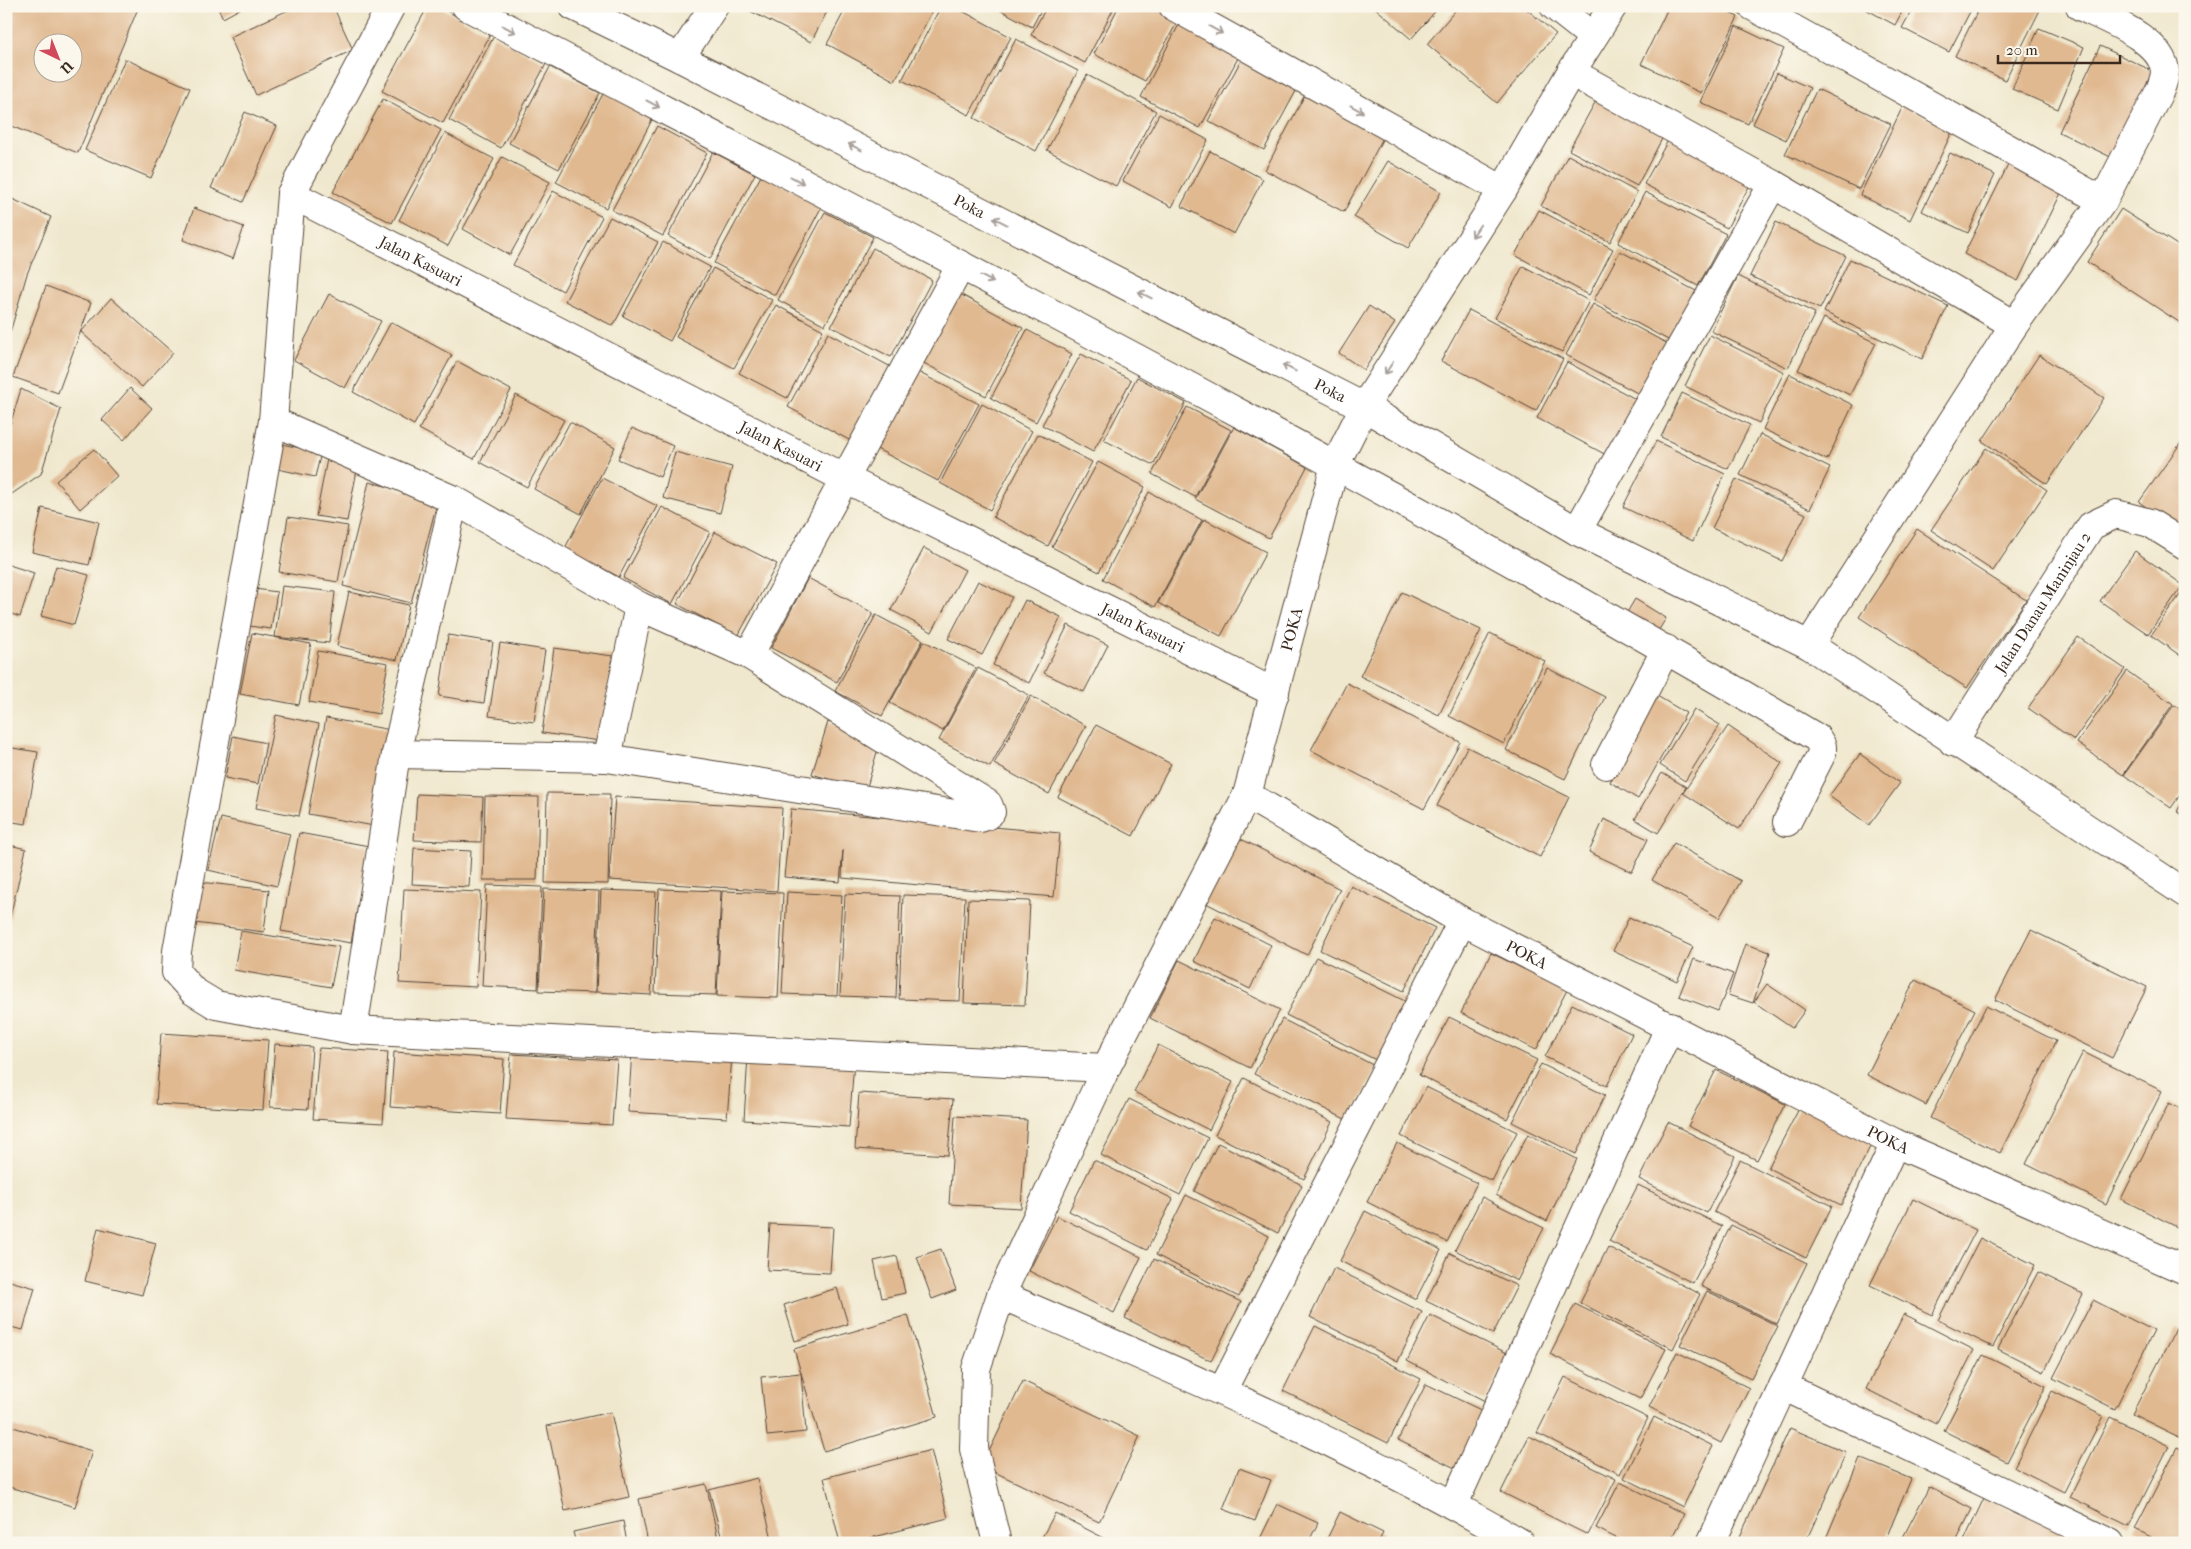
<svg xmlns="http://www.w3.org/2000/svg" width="2191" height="1549" font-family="'IM FELL French Canon',serif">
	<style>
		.building { fill: #e0b991; fill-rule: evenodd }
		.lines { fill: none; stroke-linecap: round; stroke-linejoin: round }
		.street-casing { stroke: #564638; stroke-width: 30 }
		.street { stroke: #fff; stroke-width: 28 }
		.oneway { stroke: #a79f9a }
		.labels { text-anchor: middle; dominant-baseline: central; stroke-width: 4.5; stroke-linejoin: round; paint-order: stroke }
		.street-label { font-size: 16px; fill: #3b2a1e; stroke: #fbf7ec }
	</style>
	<rect width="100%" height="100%" fill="#fbf7ec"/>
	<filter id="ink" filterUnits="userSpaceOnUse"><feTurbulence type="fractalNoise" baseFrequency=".02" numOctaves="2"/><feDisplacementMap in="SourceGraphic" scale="10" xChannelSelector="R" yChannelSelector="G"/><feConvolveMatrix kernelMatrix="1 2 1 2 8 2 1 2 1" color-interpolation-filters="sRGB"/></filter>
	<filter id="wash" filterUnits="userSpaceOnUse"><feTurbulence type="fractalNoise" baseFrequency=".0096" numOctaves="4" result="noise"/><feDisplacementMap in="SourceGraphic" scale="20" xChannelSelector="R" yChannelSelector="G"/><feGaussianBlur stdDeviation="1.12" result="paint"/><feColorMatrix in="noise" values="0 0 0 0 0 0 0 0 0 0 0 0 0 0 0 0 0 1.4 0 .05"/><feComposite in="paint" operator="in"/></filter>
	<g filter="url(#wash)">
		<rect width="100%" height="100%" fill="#f0e8ce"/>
		<g id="blocks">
			<path class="building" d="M6 6H139L78 153 6 124ZM42 42H72V72H42Z
				M217 6H245L223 18Z
				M297 6H333L353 50 256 95 230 37Z
				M428 6H438L490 35 443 123 382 91Z
				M753 6H830L811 42 750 11Z
				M847 6H935L895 81 827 44Z
				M941 6H953L1011 37 969 115 902 80Z
				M993 6H1043L1032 27Z
				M1047 6H1115L1085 63 1031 35Z
				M1119 6H1164L1181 15 1145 81 1094 54Z
				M1373 6H1440L1411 39Z
				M1459 6H1523L1556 34 1497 103 1427 44Z
				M1669 6H1715L1738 17 1701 93 1641 64Z
				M1860 6H1905L1895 25Z
				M1914 6H1973L1949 52 1902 28Z
				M1980 6H2042L2005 80 1955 56Z
				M1184 15 1244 47 1200 128 1141 97Z
				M1736 26 1784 49 1748 124 1700 102Z
				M2039 28 2084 47 2058 109 2012 89Z
				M494 36 546 64 501 148 449 120Z
				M1016 39 1078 71 1036 151 974 118Z
				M2100 46 2161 75 2119 161 2059 132Z
				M1246 51 1302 80 1264 150 1208 121Z
				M125 59 190 88 151 178 85 150Z
				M550 67 600 93 559 169 509 143Z
				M1777 73 1810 88 1786 140 1753 124Z
				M1087 75 1156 111 1116 186 1047 150Z
				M1817 89 1891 124 1859 189 1785 154Z
				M604 92 653 118 606 208 556 182Z
				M1306 93 1385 134 1344 212 1265 170Z
				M1598 97 1665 133 1637 186 1569 150Z
				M383 99 441 130 392 223 333 192Z
				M1903 106 1953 130 1910 220 1860 195Z
				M245 112 277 126 243 202 211 188Z
				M1159 114 1208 140 1172 207 1123 181Z
				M657 126 707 153 663 236 612 210Z
				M445 133 494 159 448 246 399 220Z
				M1672 133 1754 177 1727 228 1644 184Z
				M1210 151 1263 179 1234 234 1181 206Z
				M713 152 755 174 710 259 668 236Z
				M1950 153 1995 175 1968 233 1922 211Z
				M1568 155 1637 192 1610 242 1541 206Z
				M502 157 550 182 510 255 463 229Z
				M1388 161 1441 192 1408 248 1354 217Z
				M2010 161 2064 187 2018 281 1964 254Z
				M762 174 822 206 775 295 714 263Z
				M553 191 602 217 563 291 513 265Z
				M1645 192 1726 234 1698 286 1618 243Z
				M6 196 51 217 27 274 7 343Z
				M194 208 244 227 233 259 183 240Z
				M2121 209 2185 250V326L2087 262Z
				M1539 210 1613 249 1589 295 1515 255Z
				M825 212 873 237 825 325 778 300Z
				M610 217 658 242 613 326 565 301Z
				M1776 222 1846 256 1820 309 1750 276Z
				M663 242 710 267 670 341 623 316Z
				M873 248 932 280 891 357 831 326Z
				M1620 251 1696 291 1670 341 1594 300Z
				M1850 259 1948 306 1922 359 1824 312Z
				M1523 266 1589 301 1562 352 1495 318Z
				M713 268 772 300 734 368 676 337Z
				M1738 276 1815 313 1788 368 1711 331Z
				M46 286 91 303 58 393 13 377Z
				M958 293 1023 328 986 396 922 362Z
				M329 294 381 321 345 388 294 360Z
				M111 298 173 353 142 387 81 332Z
				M1593 304 1670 345 1643 396 1566 355Z
				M776 305 823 330 787 398 739 373Z
				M1369 306 1395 323 1364 370 1339 353Z
				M1469 310 1563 359 1536 411 1441 361Z
				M1824 318 1876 343 1850 395 1798 370Z
				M391 322 452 355 414 425 353 392Z
				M1027 330 1072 354 1036 422 991 398Z
				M828 333 891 367 851 441 788 407Z
				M1710 335 1784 372 1759 423 1685 386Z
				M1081 354 1131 380 1093 452 1042 425Z
				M2039 355 2104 398 2047 484 1982 441Z
				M457 361 511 390 474 459 419 429Z
				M1567 362 1641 402 1612 458 1537 418Z
				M916 371 979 404 938 481 875 448Z
				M1790 374 1853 405 1827 460 1763 429Z
				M1137 377 1186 403 1153 465 1104 440Z
				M130 388 152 408 124 440 102 420Z
				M21 389 61 409 41 474 6 498V438Z
				M1682 393 1750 425 1728 469 1661 437Z
				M516 395 564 420 527 487 480 462Z
				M982 404 1032 431 990 510 940 483Z
				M1187 407 1231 430 1195 497 1152 474Z
				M570 422 615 447 581 514 534 489Z
				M1234 427 1307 467 1269 538 1195 499Z
				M632 428 673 446 660 477 618 459Z
				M1038 434 1092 462 1048 546 993 517Z
				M1760 434 1830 468 1810 509 1740 475Z
				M2185 437V535L2139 502Z
				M1656 441 1725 474 1693 541 1623 507Z
				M278 443 321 453 315 477 273 468Z
				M1986 448 2047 490 1993 571 1931 530Z
				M94 449 117 476 80 509 56 481Z
				M675 452 732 467 720 513 663 498Z
				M327 459 358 465 347 521 316 516Z
				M1098 462 1145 487 1099 572 1052 547Z
				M602 478 657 506 619 577 565 548Z
				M1736 479 1806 514 1782 561 1712 528Z
				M369 482 438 499 411 603 343 586Z
				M1149 492 1202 520 1155 607 1103 579Z
				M662 507 710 532 672 604 623 578Z
				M42 508 99 522 89 565 32 552Z
				M288 517 348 526 338 582 279 572Z
				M1204 519 1266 552 1221 636 1158 603Z
				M1917 529 2026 600 1967 688 1859 617Z
				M715 532 777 564 738 636 677 604Z
				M924 548 965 570 932 632 891 610Z
				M2135 551 2183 585 2148 634 2100 601Z
				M6 564 34 573 20 617 6 612Z
				M56 566 89 575 74 625 41 616Z
				M808 578 873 613 837 682 771 648Z
				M978 581 1012 597 982 655 948 639Z
				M282 586 335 592 329 643 275 637Z
				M247 588 277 592 271 629 242 625Z
				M2185 588V659L2151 635Z
				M349 592 409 605 397 660 337 646Z
				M1402 592 1481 630 1439 715 1360 676Z
				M1635 599 1666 618 1656 635 1625 616Z
				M1025 600 1061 617 1029 683 993 665Z
				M876 615 923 640 882 716 835 691Z
				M1068 625 1108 645 1084 692 1044 673Z
				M252 633 311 644 299 705 240 694Z
				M1490 633 1545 661 1504 744 1449 716Z
				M448 635 493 642 484 703 439 696Z
				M2078 637 2125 669 2074 740 2028 708Z
				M924 641 976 668 943 731 890 703Z
				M500 643 545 650 534 722 489 716Z
				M554 648 613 656 600 741 542 733Z
				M318 651 388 663 379 714 309 702Z
				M978 668 1029 695 990 767 939 740Z
				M1547 668 1605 697 1565 779 1506 750Z
				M2127 671 2173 704 2123 775 2077 743Z
				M1347 683 1460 742 1424 809 1311 750Z
				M1031 696 1086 726 1049 794 994 764Z
				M1657 696 1686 713 1638 799 1610 782Z
				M2174 705 2185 712V788L2171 808 2124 775Z
				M1694 709 1720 725 1685 781 1660 765Z
				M276 715 319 724 299 816 256 808Z
				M326 718 391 730 374 826 308 814Z
				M828 722 881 738 866 790 812 774Z
				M1096 725 1171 764 1133 836 1058 797Z
				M1728 726 1782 763 1739 829 1683 793Z
				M233 736 266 743 258 784 225 778Z
				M6 747 38 752 26 824 6 821Z
				M1467 747 1569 797 1540 857 1437 806Z
				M1860 754 1900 783 1869 825 1829 796Z
				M1662 773 1686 787 1658 833 1635 819Z
				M547 793 610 794 608 884 545 883Z
				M417 794 483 797 481 842 414 840Z
				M485 796 539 797 537 880H483Z
				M615 797 782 808 777 891 609 880Z
				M2185 800V817L2177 811Z
				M791 809 1060 833 1054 897 842 878 843 850 840 882 784 877Z
				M221 818 290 834 277 886 208 870Z
				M1604 819 1648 839 1632 872 1589 852Z
				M299 833 369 846 351 943 281 931Z
				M1237 837 1340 889 1307 955 1204 902Z
				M1674 843 1741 881 1719 918 1652 880Z
				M6 844 26 849 7 930H6Z
				M414 848 471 851 469 887 412 884Z
				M200 882 269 890 264 932 195 923Z
				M487 885 542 887 538 989 482 986Z
				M1351 886 1435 928 1404 991 1320 950Z
				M404 889 481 892 476 987 399 983Z
				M544 889 599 891 595 993 539 991Z
				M659 889 721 891 716 995 655 993Z
				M601 890 656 892 651 995 596 992Z
				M722 891 783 893 778 998 717 996Z
				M787 892 842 895 837 996 782 994Z
				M845 894 900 896 896 998 840 996Z
				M903 895 965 897 960 1001 899 999Z
				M968 899 1030 901 1025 1005 964 1003Z
				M1215 917 1271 945 1250 989 1194 961Z
				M1629 917 1693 947 1677 981 1613 951Z
				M2031 930 2147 987 2112 1058 1995 1000Z
				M241 931 339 947 331 987 234 970Z
				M1745 944 1770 952 1753 1003 1728 995Z
				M1491 953 1567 990 1536 1050 1461 1013Z
				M1316 957 1411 1004 1382 1063 1286 1015Z
				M1694 959 1733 974 1718 1011 1679 996Z
				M1179 960 1280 1010 1250 1068 1150 1018Z
				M1915 980 1975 1010 1926 1105 1867 1075Z
				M1767 984 1805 1010 1792 1028 1754 1002Z
				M1572 1004 1632 1034 1607 1086 1545 1057Z
				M1986 1006 2056 1041 2000 1153 1930 1118Z
				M1449 1017 1537 1060 1507 1119 1419 1075Z
				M1282 1019 1377 1067 1349 1121 1254 1074Z
				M161 1033 268 1040 263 1110 156 1104Z
				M275 1044 312 1047 308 1109 270 1107Z
				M1158 1045 1233 1082 1209 1130 1134 1092Z
				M319 1048 388 1052 383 1123 313 1119Z
				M632 1051 732 1057 727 1118 628 1112Z
				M394 1052 504 1059 500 1114 390 1107Z
				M2083 1052 2162 1091 2106 1204 2026 1164Z
				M511 1054 617 1060 612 1125 506 1119Z
				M748 1056 854 1062 849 1127 744 1120Z
				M1541 1064 1605 1095 1576 1154 1512 1122Z
				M1716 1070 1785 1104 1757 1160 1688 1126Z
				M1244 1078 1332 1122 1304 1179 1215 1135Z
				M1426 1087 1517 1132 1492 1181 1401 1136Z
				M859 1093 953 1099 948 1155 855 1149Z
				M1129 1099 1208 1138 1180 1195 1101 1155Z
				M1802 1103 1874 1139 1841 1205 1768 1168Z
				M2169 1103 2185 1111V1231L2121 1199Z
				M955 1116 1027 1120 1021 1208 949 1204Z
				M1668 1122 1735 1156 1707 1213 1639 1179Z
				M1528 1134 1577 1159 1547 1221 1496 1195Z
				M1218 1143 1302 1185 1278 1233 1194 1191Z
				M1397 1143 1477 1183 1447 1242 1367 1202Z
				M1094 1160 1173 1199 1147 1250 1069 1211Z
				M1740 1160 1832 1206 1806 1258 1714 1212Z
				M1638 1185 1722 1226 1693 1283 1609 1241Z
				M1186 1195 1269 1236 1239 1297 1156 1255Z
				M1482 1197 1544 1228 1517 1281 1455 1250Z
				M1913 1199 1976 1230 1932 1315 1870 1285Z
				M1365 1211 1441 1250 1416 1299 1340 1261Z
				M1057 1216 1141 1257 1114 1313 1029 1271Z
				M770 1224 833 1227 830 1273 767 1270Z
				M1731 1225 1807 1263 1777 1324 1701 1286Z
				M98 1228 156 1243 142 1295 85 1281Z
				M1980 1238 2035 1265 1993 1347 1938 1320Z
				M1608 1247 1700 1294 1673 1349 1580 1303Z
				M941 1249 956 1290 932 1299 917 1257Z
				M1450 1253 1517 1286 1493 1334 1426 1301Z
				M897 1256 905 1293 882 1298 874 1261Z
				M1154 1259 1241 1302 1211 1361 1125 1318Z
				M1334 1268 1422 1312 1398 1361 1310 1317Z
				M2038 1272 2083 1294 2044 1372 1998 1349Z
				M6 1280 35 1288 23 1330 6 1326Z
				M837 1288 848 1324 795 1341 784 1305Z
				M1707 1291 1778 1326 1751 1379 1680 1345Z
				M2093 1300 2154 1331 2115 1409 2053 1378Z
				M1575 1304 1666 1349 1640 1399 1550 1354Z
				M1904 1314 1974 1350 1936 1424 1866 1389Z
				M908 1315 937 1417 824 1451 794 1349Z
				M1430 1315 1509 1354 1485 1401 1407 1361Z
				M1315 1326 1421 1379 1388 1443 1283 1391Z
				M2176 1328 2185 1332V1440L2132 1414Z
				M1677 1352 1749 1388 1721 1443 1649 1407Z
				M1983 1355 2046 1386 2007 1462 1944 1431Z
				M801 1373 806 1432 767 1436 761 1377Z
				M1565 1377 1648 1418 1620 1474 1537 1433Z
				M1023 1381 1140 1436 1099 1522 982 1466Z
				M1426 1384 1483 1411 1455 1468 1398 1440Z
				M2052 1391 2103 1416 2064 1492 2014 1467Z
				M611 1412 629 1497 565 1511 547 1426Z
				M1654 1417 1713 1446 1683 1507 1624 1478Z
				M2110 1417 2169 1446 2129 1526 2070 1497Z
				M10 1426 92 1451 75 1507 6 1486V1438Z
				M1790 1428 1846 1452 1811 1530 1805 1543H1737Z
				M1529 1436 1616 1479 1588 1535 1501 1492Z
				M2177 1447 2185 1451V1543H2163L2135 1529Z
				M931 1450 948 1518 851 1543H840L824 1478Z
				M1860 1458 1911 1479 1884 1543H1824Z
				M1239 1468 1271 1480 1255 1521 1223 1509Z
				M757 1478 773 1543H723L709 1490Z
				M1620 1482 1684 1514 1669 1543H1626L1596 1528Z
				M706 1484 719 1543H648L639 1499Z
				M1929 1487 1972 1509 1955 1543H1900Z
				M1984 1498 2086 1543H1963Z
				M1277 1504 1318 1523 1308 1543H1258Z
				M1340 1512 1383 1533 1378 1543H1325Z
				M1055 1513 1102 1537 1112 1543H1039Z
				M623 1521 627 1543H576L573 1532Z"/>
		</g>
	</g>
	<g filter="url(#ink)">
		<use href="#blocks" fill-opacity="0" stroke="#564638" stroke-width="1"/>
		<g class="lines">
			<defs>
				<g id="street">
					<path d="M391 6 291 194 273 421 177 951 176 972 193 991 216 1005 353 1030 1106 1068"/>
					<path d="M466 6C920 244 1376 477 1817 738L1822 746V753L1787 822"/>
					<path id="s1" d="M573 6 680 58 1364 407 1577 531 1809 645 2185 893"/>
					<path d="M1173 6 1503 190"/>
					<path d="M1554 6 1592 36"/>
					<path d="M1752 6 2103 201"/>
					<path d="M680 58 714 6"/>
					<path d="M1571 72 1773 184 2014 325"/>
					<path id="s2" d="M291 194 844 478 1275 693"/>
					<path d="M273 421 454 500 639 606 749 655 988 804 991 812 986 816 980 818 607 758"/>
					<path d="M1577 531 1773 184"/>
					<path d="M1809 645 2014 325 2103 201 2160 90C2162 85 2165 77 2165 71 2162 39 2106 19 2080 6"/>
					<path d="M749 655 961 265"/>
					<path id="s3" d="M1953 742 2091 526 2116 514 2150 523 2185 545"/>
					<path d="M396 754 607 758 639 606"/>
					<path d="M1606 765 1666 649"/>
					<path id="s4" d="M1247 795 1462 921 1895 1143 2185 1270"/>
					<path d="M353 1030 396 754 454 500"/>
					<path d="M1001 1295C1177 1371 1354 1446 1520 1543"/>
					<path d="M1783 1386 2110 1543"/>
					<path d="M1222 1391 1462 921"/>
					<path d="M1454 1504 1670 1026"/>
					<path id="s5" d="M997 1543 974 1449 976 1369 1001 1295 1106 1068 1247 795 1335 465 1364 407 1503 190 1571 72 1613 6"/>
					<path d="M1711 1543 1895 1143"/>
				</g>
			</defs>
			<use href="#street" class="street-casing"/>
			<use href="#street" class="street"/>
		</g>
		<defs><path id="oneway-shaft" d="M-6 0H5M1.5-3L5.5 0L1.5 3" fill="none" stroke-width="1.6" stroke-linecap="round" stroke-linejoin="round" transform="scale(1.25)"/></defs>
		<g class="oneway">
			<use href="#oneway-shaft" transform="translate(509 29) rotate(28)"/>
			<use href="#oneway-shaft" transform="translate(1216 30) rotate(29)"/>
			<use href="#oneway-shaft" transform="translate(653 104) rotate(28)"/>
			<use href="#oneway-shaft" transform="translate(1357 109) rotate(29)"/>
			<use href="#oneway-shaft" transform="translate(855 147) rotate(-153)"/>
			<use href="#oneway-shaft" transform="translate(797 180) rotate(28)"/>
			<use href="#oneway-shaft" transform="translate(1000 221) rotate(-153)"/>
			<use href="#oneway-shaft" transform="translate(1476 231) rotate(123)"/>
			<use href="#oneway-shaft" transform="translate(987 279) rotate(28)"/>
			<use href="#oneway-shaft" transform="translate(1145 295) rotate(-153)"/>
			<use href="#oneway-shaft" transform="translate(1289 368) rotate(-153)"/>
			<use href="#oneway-shaft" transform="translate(1389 368) rotate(123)"/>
		</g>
	</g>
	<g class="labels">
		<g class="street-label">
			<text stroke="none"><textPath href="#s1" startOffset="444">Poka</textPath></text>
			<text stroke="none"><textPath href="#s2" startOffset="146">Jalan Kasuari</textPath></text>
			<text stroke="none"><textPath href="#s1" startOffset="849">Poka</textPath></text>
			<text stroke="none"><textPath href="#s2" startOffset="551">Jalan Kasuari</textPath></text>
			<text stroke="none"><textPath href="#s3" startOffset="166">Jalan Danau Maninjau 2</textPath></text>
			<text stroke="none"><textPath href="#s2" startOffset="956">Jalan Kasuari</textPath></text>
			<text stroke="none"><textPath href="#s5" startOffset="984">POKA</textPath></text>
			<text stroke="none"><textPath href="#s4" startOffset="322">POKA</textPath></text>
			<text stroke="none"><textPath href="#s4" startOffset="728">POKA</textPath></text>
		</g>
	</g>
	<rect width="2191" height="1549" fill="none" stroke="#fbf7ec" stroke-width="25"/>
	<g transform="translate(58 58) rotate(137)"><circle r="24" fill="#fbf7ec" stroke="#aea59a"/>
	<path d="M0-4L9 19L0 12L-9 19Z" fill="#d1495b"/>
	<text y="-8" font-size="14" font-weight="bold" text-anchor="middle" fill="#3b2a1e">U</text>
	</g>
	<path d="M1998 55v8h122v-8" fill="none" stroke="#3b2a1e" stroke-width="2.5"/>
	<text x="2006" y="55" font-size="15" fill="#3b2a1e" stroke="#fbf7ec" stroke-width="4" paint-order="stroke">20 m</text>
</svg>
